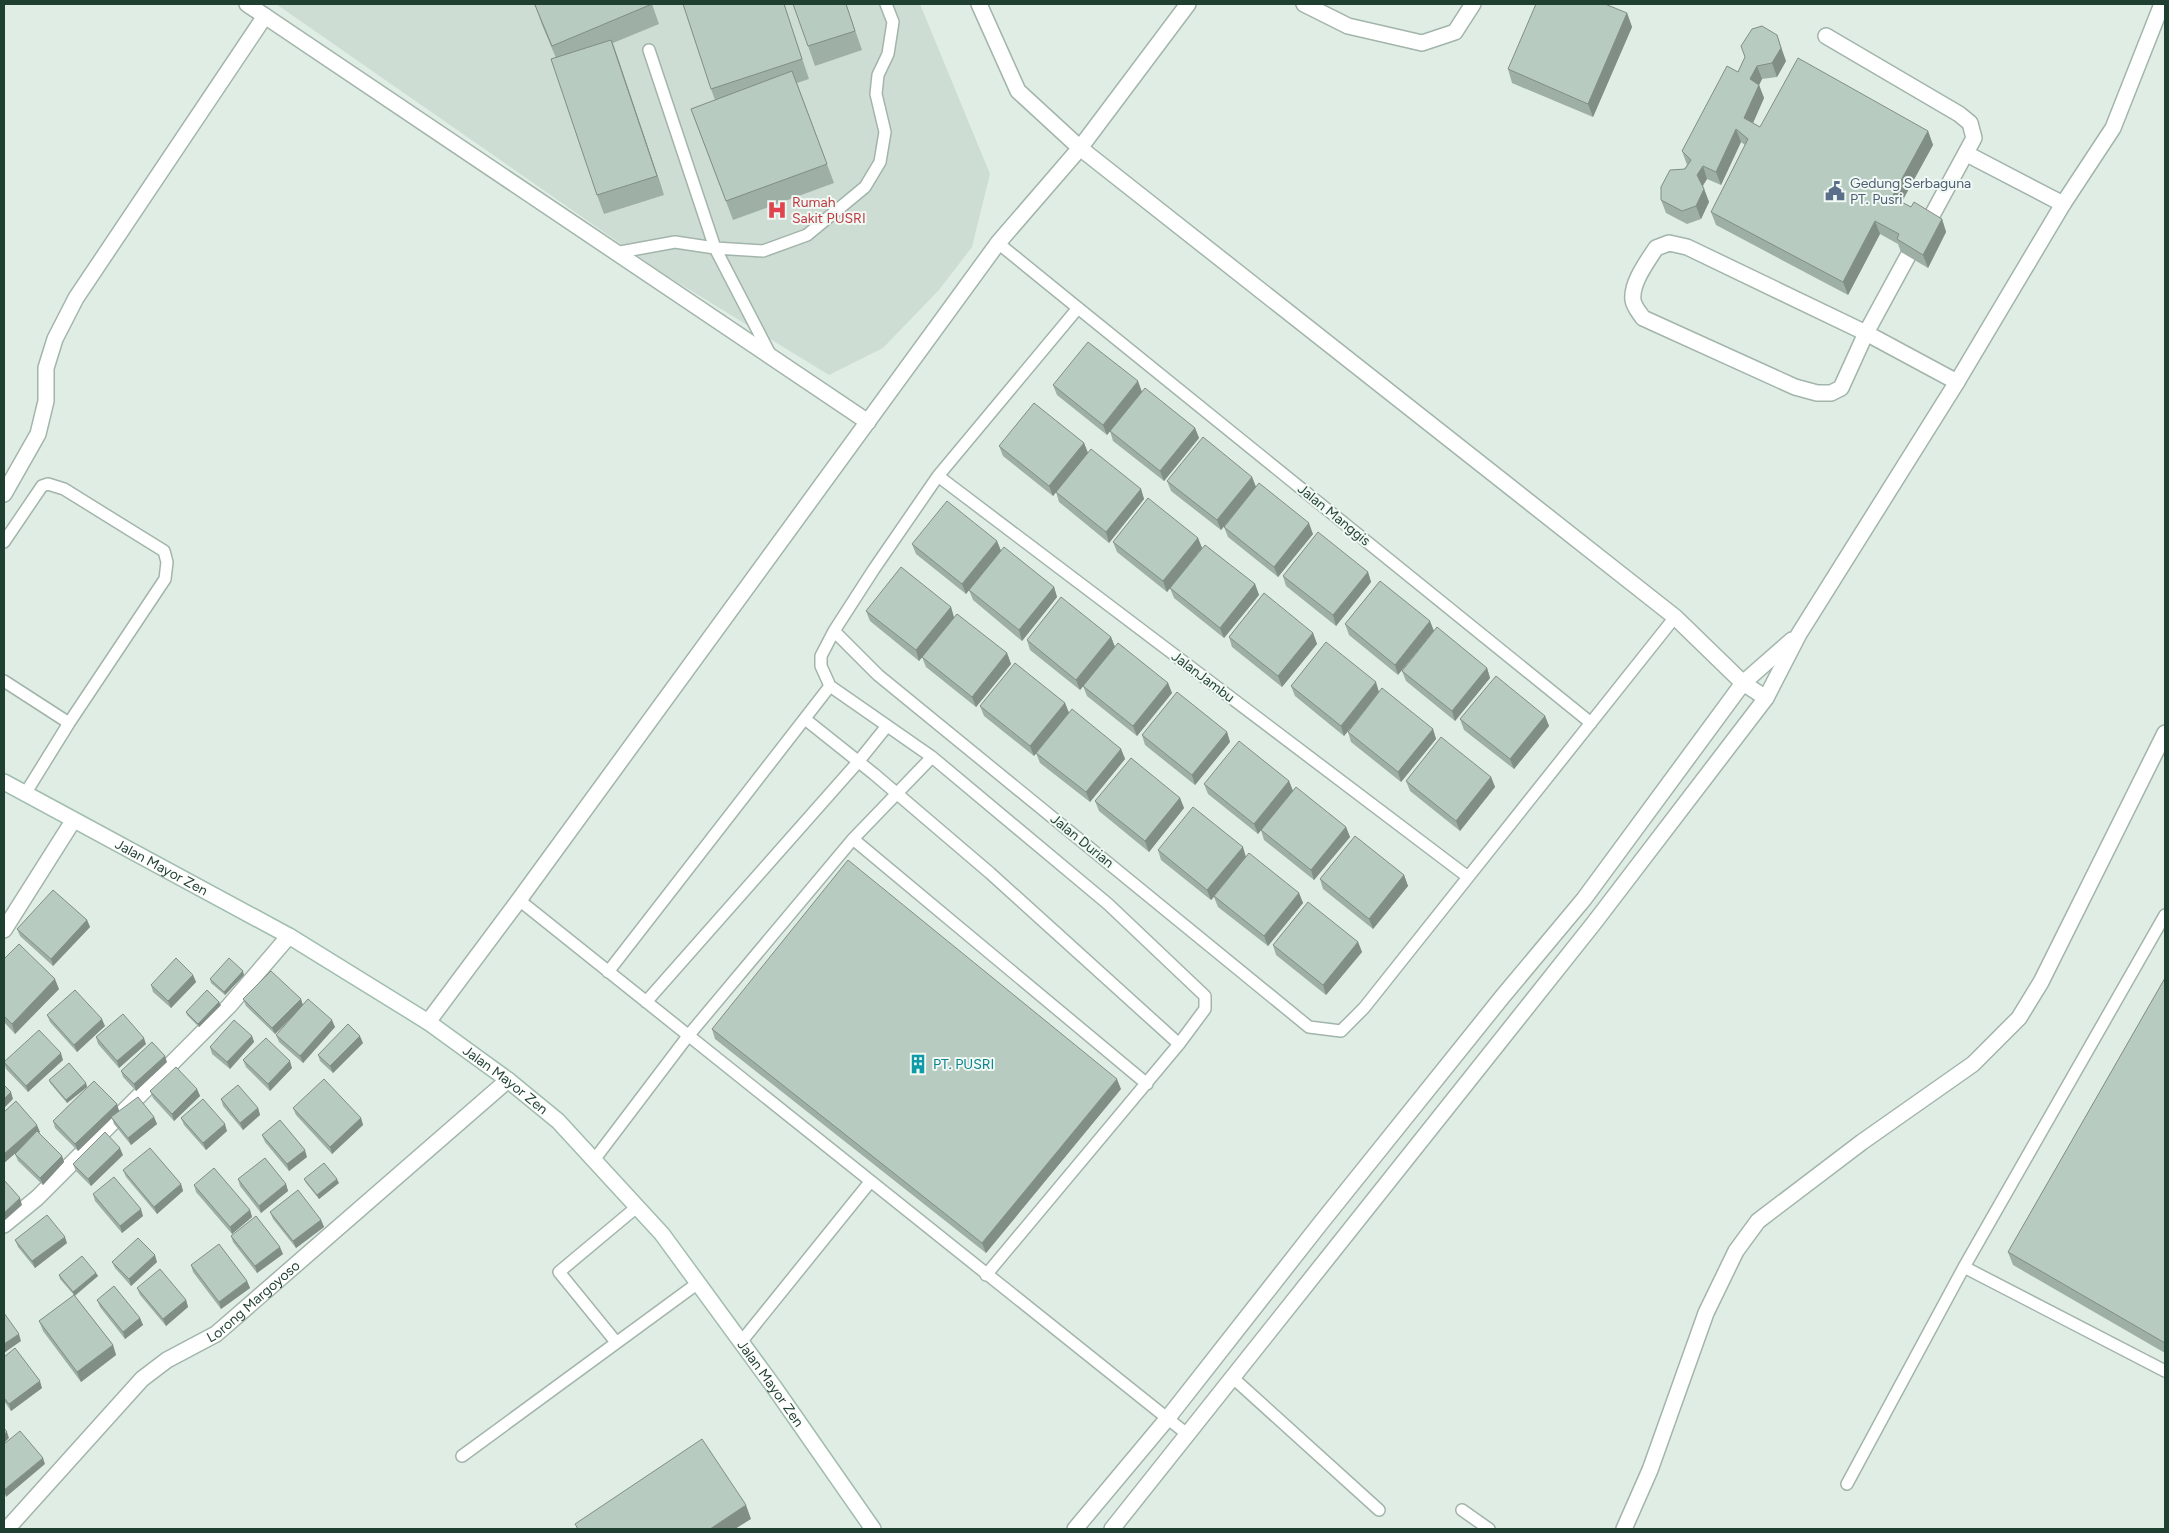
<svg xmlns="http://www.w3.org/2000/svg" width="2169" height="1533" font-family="Figtree,sans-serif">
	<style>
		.built { fill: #ceddd4 }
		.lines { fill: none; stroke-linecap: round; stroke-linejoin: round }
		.lane-casing { stroke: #a2b5ab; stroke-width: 14 }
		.street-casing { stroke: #a2b5ab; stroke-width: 18 }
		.secondary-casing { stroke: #a0bdae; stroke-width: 18 }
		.lane { stroke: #fff; stroke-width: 11 }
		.street { stroke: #fff; stroke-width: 15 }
		.secondary { stroke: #fff; stroke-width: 15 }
		.wall { fill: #9eafa5 }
		.shaded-wall { fill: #818e86 }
		.building { fill: #b8cbc0; stroke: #818e86 }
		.labels { text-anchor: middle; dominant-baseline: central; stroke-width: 4; stroke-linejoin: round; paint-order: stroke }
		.service-label { font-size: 14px; fill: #4e5e75; stroke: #f1f9f4; text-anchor: start }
		.health-label { font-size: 14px; fill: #be3a42; stroke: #f1f9f4; text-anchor: start }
		.street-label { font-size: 14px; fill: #1f3f31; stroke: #f1f9f4 }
		.culture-label { font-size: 14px; fill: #0d838f; stroke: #f1f9f4; text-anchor: start }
	</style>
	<rect width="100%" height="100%" fill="#e0ede5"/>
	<path class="built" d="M276 4H920L990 174 972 247 939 290 883 348 829 375 667 276Z"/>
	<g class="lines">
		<defs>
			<path id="lane" d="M649 50 715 248 763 251 807 235 865 187 880 162 885 132 876 94 878 75 888 54 893 22 886 4
				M615 253 675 242 715 248 771 356
				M1078 308 1591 723
				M938 476 1468 877
				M4 542 42 486 48 484 64 489 164 551 167 562 165 579 69 723 4 681
				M834 631 878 675 1309 1027 1341 1031 1364 1008 1675 617
				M805 719 874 774 990 873 1179 1044
				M25 794 69 723
				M853 839 1147 1084
				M519 900 1187 1434
				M608 972 830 686
				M646 1002 858 762 887 726
				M594 1160 688 1036 853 839 932 757
				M1964 1267 2165 1371
				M986 1275 1179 1044 1205 1009V996L1108 904 932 757 830 686 821 666V656L834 631 874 569 938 476 1078 308 998 243
				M616 1342 559 1272 638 1206
				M741 1342 870 1182
				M1232 1377 1379 1510
				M462 1456 698 1283
				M1847 1484 1964 1267 2165 915
				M1462 1510 1489 1529"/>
			<g id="street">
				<path d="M247 4 868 422"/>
				<path d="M979 4 1018 91 1080 148 1188 4"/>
				<path d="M1304 4 1348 26 1422 43 1455 32 1473 4"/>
				<path d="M1826 36 1959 114 1970 123 1974 138 1930 219"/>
				<path d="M1967 154 2063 204"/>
				<path d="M1669 243 1687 247 1866 333 1841 388 1831 393H1817L1795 387 1643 318C1639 312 1634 307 1633 300 1631 283 1647 262 1656 248Z"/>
				<path d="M1909 254 1866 333 1957 382"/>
				<path d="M4 494 38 434 46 401V368L55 339 76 298 265 16"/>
				<path d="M4 930 73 821"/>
				<path d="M428 1022 519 900 998 243 1080 148 1675 617 1743 683 1766 698"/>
				<path d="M4 1225 37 1198 229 1006 289 936"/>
				<path id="s1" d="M7 1529 142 1379 167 1360 216 1334 508 1080"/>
				<path d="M1075 1529 1167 1419 1320 1224 1503 996 1584 899 1743 683 1792 640"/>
				<path d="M1112 1529 1594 923 1766 698 1799 634 1957 382 2063 204 2113 128 2162 4"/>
				<path d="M1624 1529 1650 1470 1706 1313 1736 1251 1758 1221 1862 1142 1973 1064 2019 1018 2041 982 2165 733"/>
			</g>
			<g id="secondary">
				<path id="s2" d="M4 782 289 936 428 1022 508 1080 558 1121 662 1234 774 1387 873 1529"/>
			</g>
		</defs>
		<use href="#lane" class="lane-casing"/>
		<use href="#street" class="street-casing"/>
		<use href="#secondary" class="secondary-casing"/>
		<use href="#lane" class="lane"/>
		<use href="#street" class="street"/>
		<use href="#secondary" class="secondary"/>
	</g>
	<path class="wall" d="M652 4 659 24 613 43 664 195 604 214 597 195 556 58 542 25 535 5Z
		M784 4 809 79 797 83 834 183 733 220 691 109 715 100 711 89Z
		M846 4 862 50 815 66 808 46Z
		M1627 13 1632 27 1593 117 1512 83 1508 69Z
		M1745 57 1786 61 1777 77 1762 79 1759 85 1764 98 1753 123 1760 127 1928 131 1933 145 1902 202 1911 207 1942 219 1946 232 1928 268 1901 252 1898 244 1880 234 1848 295 1716 225 1711 212 1745 145 1741 142 1721 185 1707 179 1703 186 1709 202 1701 219 1687 224 1666 213 1661 200 1687 165 1682 151 1738 72Z
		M1053 385 1142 391 1195 428 1199 438 1164 481 1113 441 1110 431 1107 435 1057 395Z
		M1084 443 1088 453 1141 489 1144 499 1109 543 1059 502 1056 492 1053 496 1003 456 999 446Z
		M1252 477 1256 487 1313 534 1278 577 1228 537 1224 527 1247 498 1221 530 1171 491 1167 481Z
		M1198 538 1202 548 1167 592 1117 552 1113 542Z
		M997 541 1001 551 1054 587 1057 597 1022 641 973 600 969 590 966 594 916 554 912 544Z
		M1368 572 1371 582 1336 626 1286 586 1283 576Z
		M1380 581 1398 675 1349 635 1345 624Z
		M1255 584 1259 595 1224 638 1174 598 1170 588Z
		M951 607 954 617 1007 653 1011 664 976 707 926 667 922 657 919 661 870 621 866 611Z
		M1313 633 1317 644 1282 687 1232 647 1229 637Z
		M1111 637 1115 647 1168 683 1172 693 1137 736 1087 696 1083 686 1080 690 1030 650 1027 640Z
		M1487 668 1490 678 1455 721 1406 681 1402 671Z
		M1291 686 1379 692 1433 729 1436 739 1401 782 1351 742 1348 732 1372 702 1344 736 1295 696Z
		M1065 703 1069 713 1121 749 1125 759 1090 802 1040 763 1036 753 1034 756 984 716 980 706Z
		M1545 716 1549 726 1514 769 1464 730 1460 719Z
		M1227 732 1230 742 1195 785 1145 745 1142 735Z
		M1491 777 1495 787 1460 831 1410 791 1406 781Z
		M1289 781 1293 791 1346 827 1350 837 1314 880 1264 840 1261 830 1258 834 1208 794 1204 784Z
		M1180 798 1184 808 1149 852 1099 811 1095 801Z
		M1158 850 1246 857 1299 893 1303 903 1268 946 1218 907 1214 897 1211 900 1161 860Z
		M1404 875 1408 886 1373 929 1323 889 1320 879Z
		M87 920 90 927 53 966 20 936 17 929Z
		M1358 942 1362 952 1326 995 1276 955 1273 945Z
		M4 959 59 989 15 1034 4 1022Z
		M193 975 196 982 171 1008 153 992 151 985Z
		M244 975 225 995 211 983 210 979Z
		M2165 978V1353L2013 1265 2008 1252Z
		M243 999H301L303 1005 335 1027 303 1063 279 1042 276 1035 293 1016 275 1034 246 1006Z
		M221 1005 199 1027 187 1015 186 1012Z
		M47 1015 105 1026 77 1052 50 1022Z
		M712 1029 1121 1089 986 1253 715 1039Z
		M252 1036 254 1042 230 1069 212 1054 210 1047Z
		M96 1037 146 1044 119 1068 98 1044Z
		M363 1043 333 1073 320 1061 318 1055Z
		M63 1060 28 1092 6 1069 4 1062Z
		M243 1060 292 1068 270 1091 246 1067Z
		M167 1062 136 1091 123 1077 121 1071Z
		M49 1080 86 1083 87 1087 67 1103 50 1083Z
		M197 1089 200 1096 174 1121 153 1098 150 1091Z
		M221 1099 258 1108 260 1115 243 1130 223 1106Z
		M117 1104 119 1111 154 1117 157 1124 131 1145 114 1124 112 1118 78 1151 55 1128 53 1121Z
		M293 1108 361 1118 363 1125 332 1154 296 1115Z
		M4 1112 40 1132 38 1133 62 1156 64 1162 43 1185 18 1161 15 1154 20 1149 4 1163Z
		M181 1118 227 1131 206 1150 184 1125Z
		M262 1135 307 1157 289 1171 265 1142Z
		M123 1155 91 1186 76 1171 73 1164Z
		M123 1170 181 1184 183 1191 157 1214 126 1177Z
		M238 1179 286 1184 288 1191 261 1213 240 1186Z
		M304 1179 339 1183 319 1199 306 1183Z
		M194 1185 250 1210 252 1217 232 1234 196 1192Z
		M93 1194 143 1216 122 1233 95 1201Z
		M270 1212 321 1220 324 1227 296 1248 273 1219Z
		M231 1236 283 1254 257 1273 233 1242Z
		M15 1240 67 1243 35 1268 18 1247Z
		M112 1262H157L131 1286 115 1268Z
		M191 1265 247 1281 250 1288 221 1309 193 1272Z
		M96 1273 98 1276 75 1296 113 1345 116 1355 81 1382 43 1331 39 1321 74 1295 60 1279 59 1275Z
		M137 1288 186 1300 188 1307 166 1326 140 1295Z
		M97 1300 140 1318 143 1325 125 1339 100 1307Z
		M4 1357 42 1388 11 1411 4 1401Z"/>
	<path class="shaded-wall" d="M1627 13 1632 27 1593 117 1588 104Z
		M1777 35 1786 61 1777 77 1772 63Z
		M611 40 618 59 664 195 657 176Z
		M1757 66 1762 79 1759 85 1764 98 1749 132 1744 118 1750 79Z
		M1736 129 1741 142 1721 185 1716 172Z
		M1928 131 1933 145 1897 210 1892 197Z
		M1703 166 1707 179 1701 188 1697 175Z
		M1704 189 1709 202 1701 219 1696 206Z
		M1942 219 1946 232 1928 268 1923 255Z
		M1875 221 1880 234 1848 295 1843 282Z
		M1138 381 1142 392 1107 435 1103 425Z
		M1195 428 1199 438 1164 481 1160 471Z
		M1084 443 1088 453 1053 496 1049 486Z
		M1252 477 1256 487 1221 530 1217 520Z
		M1141 489 1144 499 1109 543 1106 532Z
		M1309 523 1313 534 1278 577 1274 567Z
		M1198 538 1202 548 1167 592 1163 581Z
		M997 541 1001 551 966 594 962 584Z
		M1368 572 1371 582 1336 626 1333 615Z
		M1255 584 1259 595 1224 638 1220 628Z
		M1054 587 1057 597 1022 641 1019 630Z
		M951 607 954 618 919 661 916 650Z
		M1430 621 1434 631 1398 675 1395 665Z
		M1313 633 1317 644 1282 687 1278 676Z
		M1111 637 1115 647 1080 690 1076 680Z
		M1007 653 1011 664 976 707 972 697Z
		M1487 668 1490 678 1455 721 1452 711Z
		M1376 682 1379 692 1344 736 1341 726Z
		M1168 683 1172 693 1137 736 1133 726Z
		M1065 703 1069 713 1034 756 1030 746Z
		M1545 716 1549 726 1514 769 1510 759Z
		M1433 729 1436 739 1401 782 1398 772Z
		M1227 732 1230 742 1195 785 1192 775Z
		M1121 749 1125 759 1090 802 1086 792Z
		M1491 777 1495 787 1460 831 1456 821Z
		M1289 781 1293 791 1258 834 1254 824Z
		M1180 798 1184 808 1149 852 1145 841Z
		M1346 827 1350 837 1314 880 1311 870Z
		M1243 847 1246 857 1211 900 1207 890Z
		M1404 875 1408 886 1373 929 1369 919Z
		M1299 893 1303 903 1268 946 1264 936Z
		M87 920 90 927 53 966 51 959Z
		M1358 942 1362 952 1326 995 1323 985Z
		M243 971 244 975 225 995 224 992Z
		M193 975 196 982 171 1008 168 1001Z
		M55 979 59 989 15 1034 12 1024Z
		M301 999 303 1006 275 1034 272 1028Z
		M219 1002 221 1005 199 1027 198 1024Z
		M102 1019 105 1026 77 1052 74 1045Z
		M332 1020 335 1027 303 1063 300 1056Z
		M252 1036 254 1042 230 1069 227 1062Z
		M360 1036 363 1043 333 1073 330 1066Z
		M144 1038 146 1044 119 1068 117 1061Z
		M61 1053 63 1060 28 1092 26 1086Z
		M165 1056 167 1062 136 1091 134 1084Z
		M290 1061 292 1068 270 1091 268 1084Z
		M1117 1079 1121 1089 986 1253 982 1243Z
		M86 1083 87 1087 67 1103 66 1100Z
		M197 1089 200 1096 174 1121 172 1114Z
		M11 1092 13 1099 4 1108V1099Z
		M117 1104 119 1111 78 1151 75 1144Z
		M258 1108 260 1115 243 1130 240 1123Z
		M154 1117 157 1124 131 1145 128 1138Z
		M361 1118 363 1125 332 1154 330 1147Z
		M225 1124 227 1131 206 1150 203 1143Z
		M37 1125 40 1132 4 1163V1154Z
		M120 1148 123 1155 91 1186 88 1179Z
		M305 1150 307 1157 289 1171 287 1164Z
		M62 1156 64 1162 43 1185 40 1178Z
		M337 1179 339 1183 319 1199 317 1195Z
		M181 1184 183 1191 157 1214 154 1207Z
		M286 1184 288 1191 261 1213 259 1206Z
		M20 1198 22 1205 4 1221V1213Z
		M141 1209 143 1216 122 1233 120 1226Z
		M250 1210 252 1217 232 1234 230 1227Z
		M321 1220 324 1227 296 1248 293 1241Z
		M65 1237 67 1243 35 1268 32 1261Z
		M280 1247 283 1254 257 1273 255 1266Z
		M155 1255 157 1262 131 1286 129 1279Z
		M96 1273 98 1276 74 1296 73 1292Z
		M247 1281 250 1288 221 1309 219 1302Z
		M186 1300 188 1307 166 1326 163 1319Z
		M140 1318 143 1325 125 1339 123 1332Z
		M19 1334 21 1341 4 1353V1344Z
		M113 1345 116 1355 81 1382 77 1372Z
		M40 1381 42 1388 11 1411 9 1404Z
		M7 1432 9 1438 4 1443V1434Z
		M43 1458 45 1464 6 1497 4 1490Z
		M746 1505 751 1519 735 1529H710Z"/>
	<path class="building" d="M538 4H652L552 46 535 5Z
		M683 4H784L802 59 711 89Z
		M793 4H846L855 31 808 46Z
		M1536 4H1605L1627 13 1588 104 1508 69Z
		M1762 26 1777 35 1781 48 1772 63 1757 66 1750 79 1759 85 1744 118 1760 127 1798 58 1928 131 1892 197 1911 207 1914 202 1942 219 1923 255 1897 239 1899 234 1875 221 1843 282 1711 212 1748 139 1736 129 1716 172 1703 166 1697 175 1704 189 1696 206 1682 211 1661 200V187L1670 170 1685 169 1691 160 1682 151 1727 66 1738 72 1745 57 1741 46 1752 29Z
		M611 40 657 176 597 195 551 59Z
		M792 71 827 164 726 201 691 109Z
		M1088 342 1138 381 1103 425 1053 385Z
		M1145 388 1195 428 1160 471 1110 431Z
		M1034 403 1084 443 1049 486 999 446Z
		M1203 437 1252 477 1217 520 1167 481Z
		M1091 449 1141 489 1106 532 1056 492Z
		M1259 483 1309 523 1274 567 1224 527Z
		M1148 498 1198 538 1163 581 1113 542Z
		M947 501 997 541 962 584 912 544Z
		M1318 532 1368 572 1333 615 1283 576Z
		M1205 545 1255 584 1220 628 1170 588Z
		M1004 547 1054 587 1019 630 969 590Z
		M901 567 951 607 916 650 866 611Z
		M1380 581 1430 621 1395 665 1345 624Z
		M1264 593 1313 633 1278 676 1229 637Z
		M1061 597 1111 637 1076 680 1027 640Z
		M957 614 1007 653 972 697 922 657Z
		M1437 627 1487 668 1452 711 1402 671Z
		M1326 642 1376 682 1341 726 1291 686Z
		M1118 643 1168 683 1133 726 1083 686Z
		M1015 663 1065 703 1030 746 980 706Z
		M1496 676 1545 716 1510 759 1460 719Z
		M1382 688 1433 729 1398 772 1348 732Z
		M1177 692 1227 732 1192 775 1142 735Z
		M1072 709 1121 749 1086 792 1036 753Z
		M1441 737 1491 777 1456 821 1406 781Z
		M1239 741 1289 781 1254 824 1204 784Z
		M1131 758 1180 798 1145 841 1095 801Z
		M1296 787 1346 827 1311 870 1261 830Z
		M1193 807 1243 847 1207 890 1158 850Z
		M1355 836 1404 875 1369 919 1320 879Z
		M1249 853 1299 893 1264 936 1214 896Z
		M848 860 1117 1079 982 1243 712 1029Z
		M53 890 87 920 51 959 17 929Z
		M1308 902 1358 942 1323 985 1273 945Z
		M19 944 55 979 12 1024 4 1016V959Z
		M176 958 193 975 168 1001 151 985Z
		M229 958 243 971 224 992 210 979Z
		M271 971 301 999 272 1028 243 999Z
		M2165 978V1343L2008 1252Z
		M75 990 102 1019 74 1045 47 1015Z
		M207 990 219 1002 198 1024 186 1012Z
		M308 999 332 1020 300 1056 276 1035Z
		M123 1014 144 1038 117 1061 96 1037Z
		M234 1020 252 1036 227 1062 210 1047Z
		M348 1024 360 1036 330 1066 318 1055Z
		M39 1030 61 1053 26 1086 4 1062Z
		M266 1038 290 1061 268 1084 243 1060Z
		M152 1042 165 1056 134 1084 121 1071Z
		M69 1063 86 1083 66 1100 49 1080Z
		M176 1067 197 1089 172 1114 150 1091Z
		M324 1079 361 1118 330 1147 293 1108Z
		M94 1081 117 1104 75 1144 53 1121Z
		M4 1085 11 1092 4 1099Z
		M238 1085 258 1108 240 1123 221 1099Z
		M138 1097 154 1117 128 1138 111 1117Z
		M203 1099 225 1124 203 1143 181 1118Z
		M16 1101 37 1125 4 1154V1112Z
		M280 1120 305 1150 287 1164 262 1135Z
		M37 1131 62 1156 40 1178 15 1154Z
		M105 1132 120 1148 88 1179 73 1164Z
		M150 1148 181 1184 154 1207 123 1170Z
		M265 1158 286 1184 259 1206 238 1179Z
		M324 1163 337 1179 317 1195 304 1179Z
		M214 1168 250 1210 230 1227 194 1185Z
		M114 1177 141 1209 120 1226 93 1194Z
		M4 1180 20 1198 4 1213Z
		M298 1190 321 1220 293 1241 270 1212Z
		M47 1215 65 1237 32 1261 15 1240Z
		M256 1216 280 1247 255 1266 231 1236Z
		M138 1238 155 1255 129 1279 112 1262Z
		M219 1244 247 1281 219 1302 191 1265Z
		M82 1256 96 1273 73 1292 59 1275Z
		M160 1269 186 1300 163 1319 137 1288Z
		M114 1286 140 1318 123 1332 97 1300Z
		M74 1295 113 1345 77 1372 39 1321Z
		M4 1313 19 1334 4 1344Z
		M15 1348 40 1381 9 1404 4 1398V1357Z
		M4 1428 7 1432 4 1434Z
		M20 1431 43 1458 4 1490V1444Z
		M702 1439 746 1505 710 1529H578L575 1524Z"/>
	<defs>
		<symbol id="civic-bare" viewBox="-9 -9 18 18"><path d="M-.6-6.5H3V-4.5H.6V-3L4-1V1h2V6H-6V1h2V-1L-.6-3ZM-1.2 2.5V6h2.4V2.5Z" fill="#5c6f8a" stroke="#f1f9f4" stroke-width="2.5" paint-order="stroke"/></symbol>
		<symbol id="hospital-bare" viewBox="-9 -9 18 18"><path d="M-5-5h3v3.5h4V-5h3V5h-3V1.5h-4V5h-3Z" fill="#e0444e" stroke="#f1f9f4" stroke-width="2.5" paint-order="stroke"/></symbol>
		<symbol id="building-bare" viewBox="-9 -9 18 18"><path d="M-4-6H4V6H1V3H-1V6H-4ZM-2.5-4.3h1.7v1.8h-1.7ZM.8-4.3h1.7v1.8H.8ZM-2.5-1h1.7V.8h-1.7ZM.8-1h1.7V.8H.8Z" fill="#0f9aa8" stroke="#f1f9f4" stroke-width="2.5" paint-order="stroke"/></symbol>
	</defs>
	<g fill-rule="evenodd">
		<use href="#civic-bare" x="1821" y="177" width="28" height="28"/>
		<use href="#hospital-bare" x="763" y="196" width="28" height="28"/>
		<use href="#building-bare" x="904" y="1050" width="28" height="28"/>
	</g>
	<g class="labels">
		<g class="service-label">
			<text x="1850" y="183">Gedung Serbaguna<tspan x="1850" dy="16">PT. Pusri</tspan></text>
		</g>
		<g class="health-label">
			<text x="792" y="202">Rumah<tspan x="792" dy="16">Sakit PUSRI</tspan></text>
		</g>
		<g class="street-label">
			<text transform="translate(1334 515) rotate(39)">Jalan Manggis</text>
			<text transform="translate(1203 677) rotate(37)">JalanJambu</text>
			<text transform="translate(1082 841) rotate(39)">Jalan Durian</text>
			<text stroke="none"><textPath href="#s2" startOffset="179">Jalan Mayor Zen</textPath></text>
			<text stroke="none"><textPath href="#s2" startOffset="584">Jalan Mayor Zen</textPath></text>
			<text stroke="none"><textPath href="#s1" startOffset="338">Lorong Margoyoso</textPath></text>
			<text stroke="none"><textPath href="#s2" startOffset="989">Jalan Mayor Zen</textPath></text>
		</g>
		<g class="culture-label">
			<text x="933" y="1064">PT. PUSRI</text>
		</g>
	</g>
	<rect width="2169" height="1533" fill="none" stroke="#1f3f31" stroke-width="10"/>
</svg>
